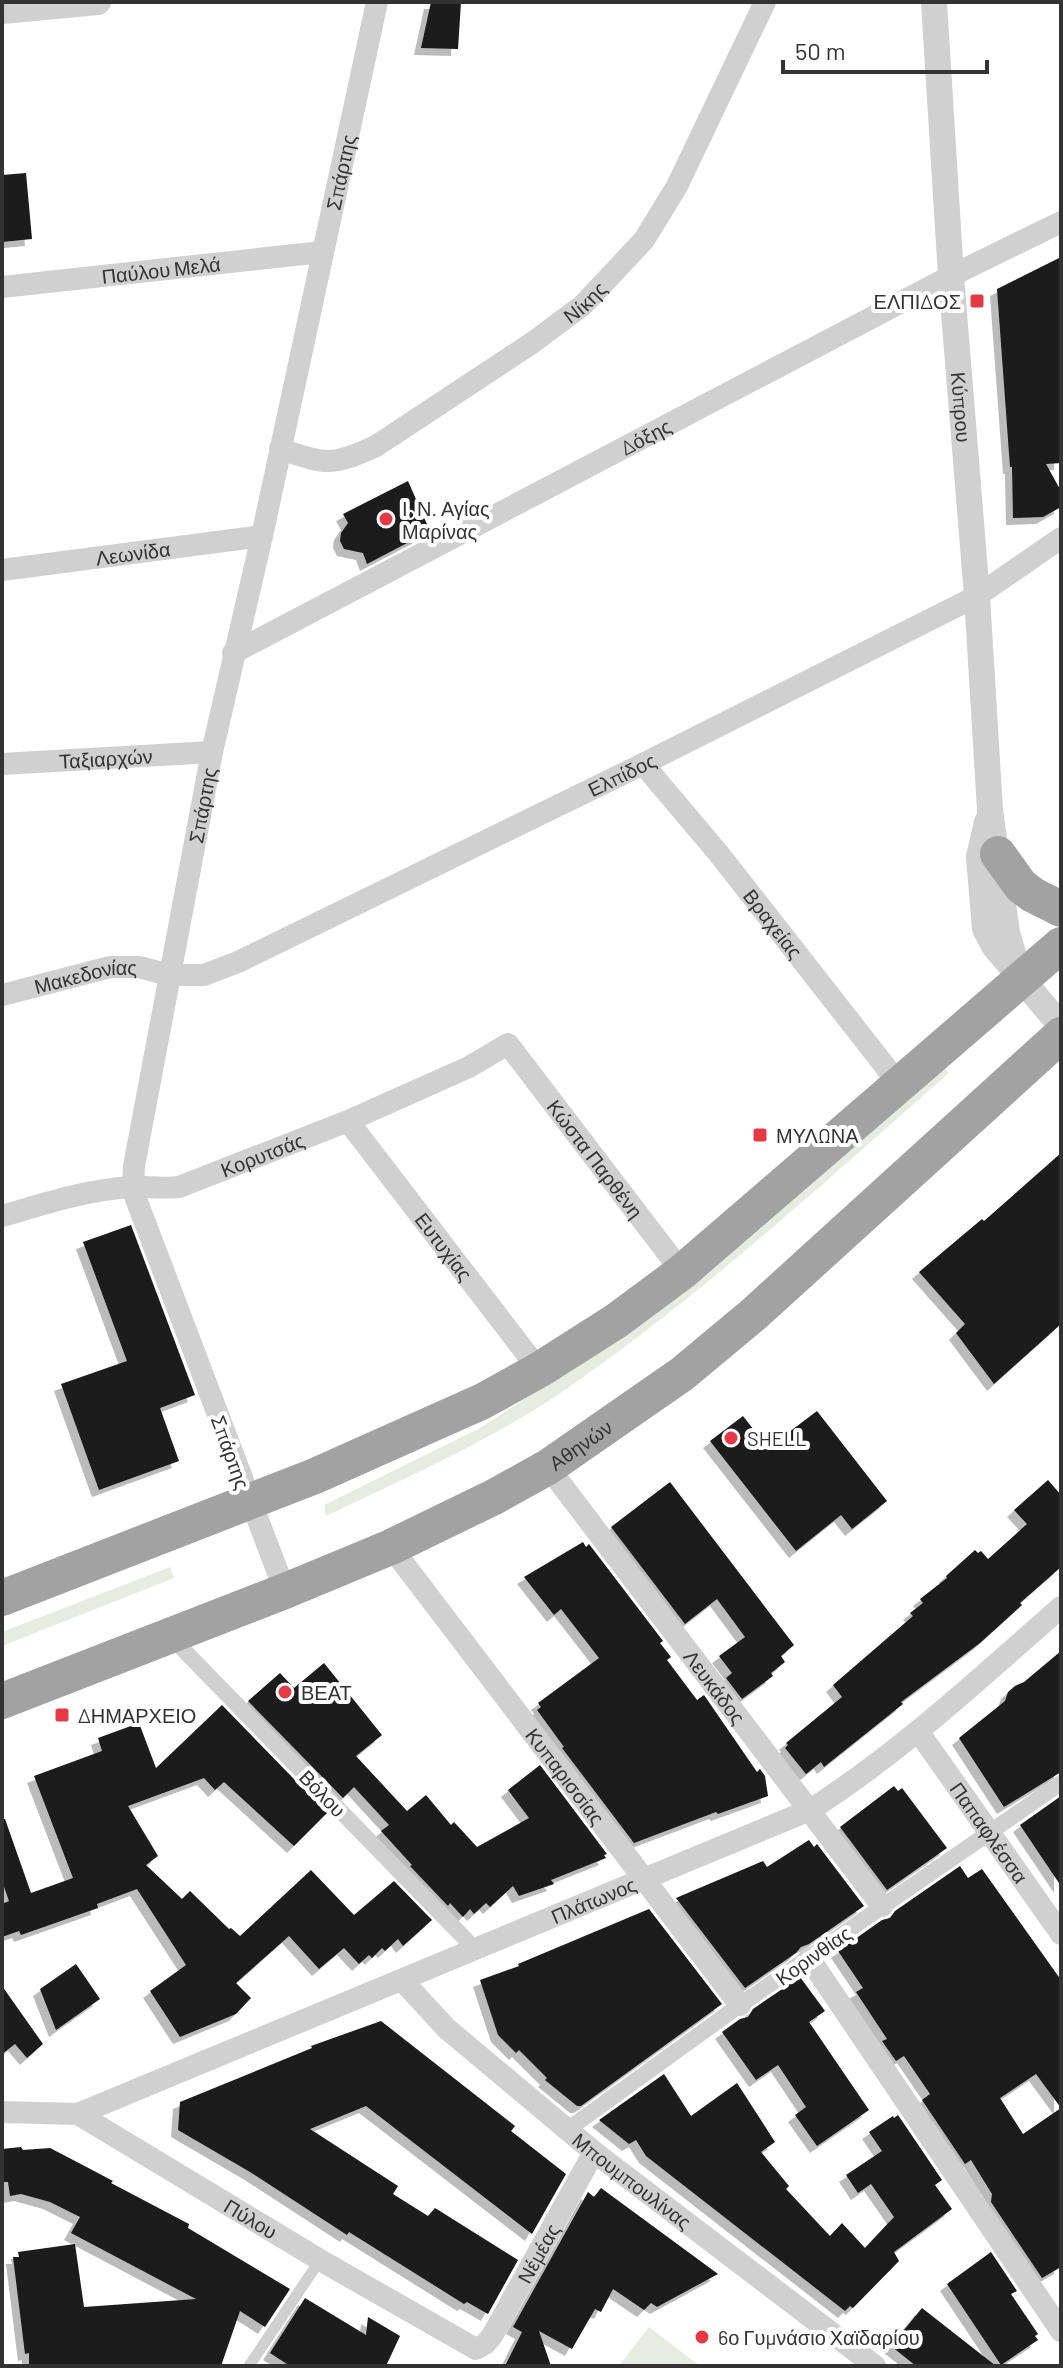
<svg xmlns="http://www.w3.org/2000/svg" width="1063" height="2368" font-family="Barlow,sans-serif">
	<style>
		.green { fill: #e6ecdf }
		.building { fill: #1a1a1a; fill-rule: evenodd; filter: url(#shadow) }
		.lines { fill: none; stroke-linecap: round; stroke-linejoin: round }
		.service { stroke: #d0d0d0; stroke-width: 11 }
		.pedestrian { stroke: #d0d0d0; stroke-width: 16 }
		.minor { stroke: #d0d0d0; stroke-width: 22 }
		.tertiary { stroke: #d0d0d0; stroke-width: 26 }
		.trunk { stroke: #a2a2a2; stroke-width: 36 }
		.poi-dot { fill: #e63946; stroke: #fff; stroke-width: 3 }
		.labels { text-anchor: middle; dominant-baseline: central; stroke-width: 8; stroke-linejoin: round; paint-order: stroke }
		.street-label { font-size: 20px; fill: #333; stroke: #fff }
		.poi-label { font-size: 20px; fill: #333; stroke: #fff; text-anchor: start }
	</style>
	<defs>
		<filter id="shadow"><feDropShadow dx="-7" dy="7" stdDeviation="0" flood-color="#0004"/></filter>
	</defs>
	<rect width="100%" height="100%" fill="#fff"/>
	<path class="green" d="M941 1064 949 1073C823 1183 700 1297 562 1392 488 1442 406 1478 326 1516L324 1505 480 1428 553 1381Z
		M170 1567 174 1578 2 1646V1632Z
		M649 2327 700 2366H619Z"/>
	<path class="building" d="M431 2H461L458 49 421 48Z
		M26 173 32 239 2 242V175Z
		M1061 257V463L1046 464 1061 491V507L1043 517 1013 518 1012 467H1010L997 289Z
		M408 481 430 531 367 564 363 553 344 549 340 541 341 533 348 523 343 514Z
		M1061 1153V1324L994 1384 956 1333 965 1324 919 1272 982 1219 984 1221Z
		M131 1225 195 1395 160 1408 179 1461 99 1490 61 1384 127 1361 83 1242Z
		M817 1411 887 1501 852 1529 841 1515 796 1551 710 1441 743 1416 768 1448Z
		M1048 1480 1061 1495V1567L1020 1603 1022 1605 980 1643 901 1702 903 1704 824 1767 821 1762 806 1774 785 1748 788 1745 786 1743 842 1697 833 1685 913 1616 910 1613 923 1603 920 1599 947 1578 946 1576 975 1550 978 1553 981 1551 988 1559 1027 1524 1014 1510Z
		M670 1482 794 1645 781 1656 785 1662 771 1673 773 1676 742 1699 726 1678 732 1673 719 1656 745 1637 717 1599 685 1624 611 1527Z
		M583 1542 586 1547 589 1544 663 1641 660 1643 671 1657 667 1660 697 1700 704 1695 757 1772 760 1769 765 1776 768 1796 718 1814 716 1812 634 1843 562 1748 564 1747 537 1710 541 1707 538 1703 599 1658 561 1609 554 1615 524 1577Z
		M1061 1651V1772L1004 1807 959 1738 1005 1701 1008 1692 1015 1686 1024 1682Z
		M324 1663 382 1735 356 1756 407 1811 426 1795 451 1825 454 1822 477 1847 529 1818 508 1790 540 1765 607 1854 604 1855 606 1858 551 1880 554 1884 519 1896 513 1886 490 1907 486 1903 474 1914 470 1909 463 1917 450 1903 448 1906 410 1866 412 1865 381 1831 389 1825 354 1787 343 1798 248 1701 280 1673 294 1688Z
		M222 1705 327 1813 294 1846 224 1782 215 1790 204 1778 128 1806 158 1856 146 1865 182 1899 190 1891 229 1929 231 1928 240 1936 311 1870 354 1915 394 1881 432 1920 403 1946 398 1939 385 1951 382 1948 372 1958 369 1955 359 1964 344 1948 319 1969 289 1936 236 1983 251 1998 236 2014 180 2037 150 1991 186 1965 137 1889 97 1904 98 1908 21 1935 19 1931 2 1937V1904L9 1901 2 1881V1819H5L31 1893 73 1878 34 1776 102 1751 98 1738 139 1723 156 1768Z
		M894 1786 898 1791 902 1788 947 1848 887 1890 840 1827Z
		M1061 1796V1886L1020 1825Z
		M809 1840 814 1847 817 1844 864 1906 809 1944 801 1947 796 1953 745 1988 676 1898 763 1861 767 1867Z
		M960 1866 968 1878 982 1869 1061 1980V2267L1042 2278 991 2202 992 2194 971 2160 965 2164 922 2100 930 2094 904 2056 896 2061 882 2041 887 2039 856 1992 863 1988 838 1951 882 1920 890 1918 895 1911ZM1036 2074 1061 2108 1023 2134 1000 2098Z
		M649 1909 722 2004 581 2106H577L545 2080 547 2078 519 2050 516 2053 498 2035 480 1980 519 1966 518 1964Z
		M76 1964 100 1999 56 2030 40 1989Z
		M800 1977 825 2011 809 2022 869 2110 817 2146 795 2115 806 2107 778 2065 756 2080 722 2032 740 2019 748 2017 753 2009Z
		M2 1986 43 2044 27 2058 15 2044 2 2054Z
		M381 2021 515 2126 511 2131 566 2174 532 2234 366 2106 310 2129 398 2186 393 2194 428 2216 435 2208 518 2260 488 2314 467 2302 464 2304 349 2232 347 2235 250 2172 178 2130 180 2102 312 2048 311 2046Z
		M664 2074 691 2116 737 2083 775 2142 761 2152 789 2186 786 2189 830 2236 842 2223 865 2248 894 2217 871 2184 858 2193 846 2175 882 2151 869 2132 893 2116 894 2118 898 2115 942 2180 935 2185 952 2209 894 2252 899 2261 853 2308 850 2306 845 2311 646 2156 636 2140 629 2144 599 2120Z
		M21 2147 23 2150 50 2148 77 2162 113 2181 111 2183 189 2224 188 2228 290 2289 265 2327 240 2311 221 2366H29V2353L25 2354 13 2257H19L18 2252 75 2244 84 2307 196 2299 71 2233 80 2217 50 2202 21 2194 10 2196 8 2182H4L2 2149Z
		M601 2188 718 2274 657 2307 651 2303 644 2310 613 2289 601 2312 595 2309 572 2349 539 2331 551 2366H505L522 2332 513 2327 588 2192 594 2197Z
		M991 2252 1017 2291 1011 2294 1038 2334 1035 2336 1038 2340 1001 2365 947 2284Z
		M305 2298 366 2335 368 2317 400 2336 386 2366H290L270 2353Z
		M922 2308 996 2366H916L891 2346Z"/>
	<g class="lines">
		<path class="service" d="M249 2366 320 2260"/>
		<path class="pedestrian" d="M170 1636 476 1950
			M567 2130 740 2005 1061 1783"/>
		<g class="minor">
			<path id="s1" d="M2 287 322 252"/>
			<path id="s2" d="M280 449C326 464 331 467 376 446L532 343 583 305 644 240 677 186 765 2"/>
			<path id="s3" d="M2 570 262 536"/>
			<path id="s4" d="M233 653 951 276 1061 222"/>
			<path id="s5" d="M2 764 212 752"/>
			<path id="s6" d="M643 764 719 854 899 1084"/>
			<path id="s7" d="M2 995 110 967H139L169 975H204L238 962 643 764 977 596 1061 538"/>
			<path id="s8" d="M348 1121 539 1370"/>
			<path id="s9" d="M2 1216C44 1204 86 1190 130 1187 146 1186 161 1189 179 1187L348 1121 469 1067 508 1044 682 1272"/>
			<path id="s10" d="M548 1467 882 1906"/>
			<path id="s11" d="M391 1547 740 2005"/>
			<path id="s12" d="M285 1591 136 1199 133 1187 134 1166 212 752 262 536 377 2"/>
			<path id="s13" d="M918 1731 1061 1934"/>
			<path d="M809 1958 1061 2331"/>
			<path id="s14" d="M402 1980 446 2028 594 2152 875 2366"/>
			<path id="s15" d="M2 2112 78 2114 320 2260 476 2349 485 2344 492 2336 594 2152"/>
			<path id="s16" d="M78 2114 810 1810C901 1752 980 1678 1061 1607"/>
		</g>
		<g class="tertiary">
			<path id="s17" d="M934 2 951 276 977 596 990 810 1007 933 1021 980"/>
			<path d="M2 11 98 2"/>
			<path d="M987 822 979 857 985 929 994 946 1061 1026"/>
		</g>
		<g class="trunk">
			<path d="M998 854 1021 886 1033 895 1061 909"/>
			<path d="M2 1598 315 1476 483 1401 539 1370 616 1321 682 1272 1061 945"/>
			<path id="s18" d="M2 1701 285 1591 391 1547 494 1497 548 1467 682 1374 754 1314 1061 1035"/>
		</g>
	</g>
	<g class="poi-dot">
		<rect x="969" y="293" width="16" height="16" rx="4"/>
		<circle cx="386" cy="519" r="8"/>
		<rect x="752" y="1127" width="16" height="16" rx="4"/>
		<circle cx="731" cy="1438" r="8"/>
		<circle cx="285" cy="1692" r="8"/>
		<rect x="54" y="1707" width="16" height="16" rx="4"/>
		<circle cx="702" cy="2337" r="8"/>
	</g>
	<g class="labels">
		<g class="street-label">
			<text stroke="none"><textPath href="#s12" startOffset="1468">Σπάρτης</textPath></text>
			<text stroke="none"><textPath href="#s1" startOffset="160">Παύλου Μελά</textPath></text>
			<text stroke="none"><textPath href="#s2" startOffset="354">Νίκης</textPath></text>
			<text stroke="none"><textPath href="#s17" startOffset="406">Κύπρου</textPath></text>
			<text stroke="none"><textPath href="#s4" startOffset="466">Δόξης</textPath></text>
			<text stroke="none"><textPath href="#s3" startOffset="132">Λεωνίδα</textPath></text>
			<text stroke="none"><textPath href="#s5" startOffset="104">Ταξιαρχών</textPath></text>
			<text stroke="none"><textPath href="#s7" startOffset="670">Ελπίδος</textPath></text>
			<text stroke="none"><textPath href="#s12" startOffset="820">Σπάρτης</textPath></text>
			<text stroke="none"><textPath href="#s6" startOffset="206">Βραχείας</textPath></text>
			<text stroke="none"><textPath href="#s7" startOffset="86">Μακεδονίας</textPath></text>
			<text stroke="none"><textPath href="#s9" startOffset="270">Κορυτσάς</textPath></text>
			<text stroke="none"><textPath href="#s9" startOffset="684">Κώστα Παρθένη</textPath></text>
			<text stroke="none"><textPath href="#s8" startOffset="158">Ευτυχίας</textPath></text>
			<text stroke="none"><textPath href="#s18" startOffset="634">Αθηνών</textPath></text>
			<text transform="translate(231 1452) rotate(70)">Σπάρτης</text>
			<text stroke="none"><textPath href="#s10" startOffset="276">Λευκάδος</textPath></text>
			<text stroke="none"><textPath href="#s11" startOffset="288">Κυπαρισσίας</textPath></text>
			<text transform="translate(323 1793) rotate(46)">Βόλου</text>
			<text stroke="none"><textPath href="#s13" startOffset="124">Παπαφλέσσα</textPath></text>
			<text stroke="none"><textPath href="#s16" startOffset="558">Πλάτωνος</textPath></text>
			<text transform="translate(813 1955) rotate(-35)">Κορινθίας</text>
			<text stroke="none"><textPath href="#s14" startOffset="306">Μπουμπουλίνας</textPath></text>
			<text stroke="none"><textPath href="#s15" startOffset="278">Πύλου</textPath></text>
			<text stroke="none"><textPath href="#s15" startOffset="654">Νέμέας</textPath></text>
		</g>
		<g class="poi-label">
			<text x="961" y="301" text-anchor="end">ΕΛΠΙΔΟΣ</text>
			<text x="402" y="508">Ι. Ν. Αγίας<tspan x="402" dy="23">Μαρίνας</tspan></text>
			<text x="776" y="1135">ΜΥΛΩΝΑ</text>
			<text x="747" y="1438">SHELL</text>
			<text x="301" y="1692">ΒΕΑΤ</text>
			<text x="78" y="1715">ΔΗΜΑΡΧΕΙΟ</text>
			<text x="718" y="2337">6ο Γυμνάσιο Χαϊδαρίου</text>
		</g>
	</g>
	<rect width="1063" height="2368" fill="none" stroke="#333333" stroke-width="8"/>
	<path d="M783 60v12h204v-12" fill="none" stroke="#333333" stroke-width="4"/>
	<text x="795" y="60" font-size="24" fill="#333333" stroke="#ffffff" stroke-width="6" paint-order="stroke">50 m</text>
</svg>
